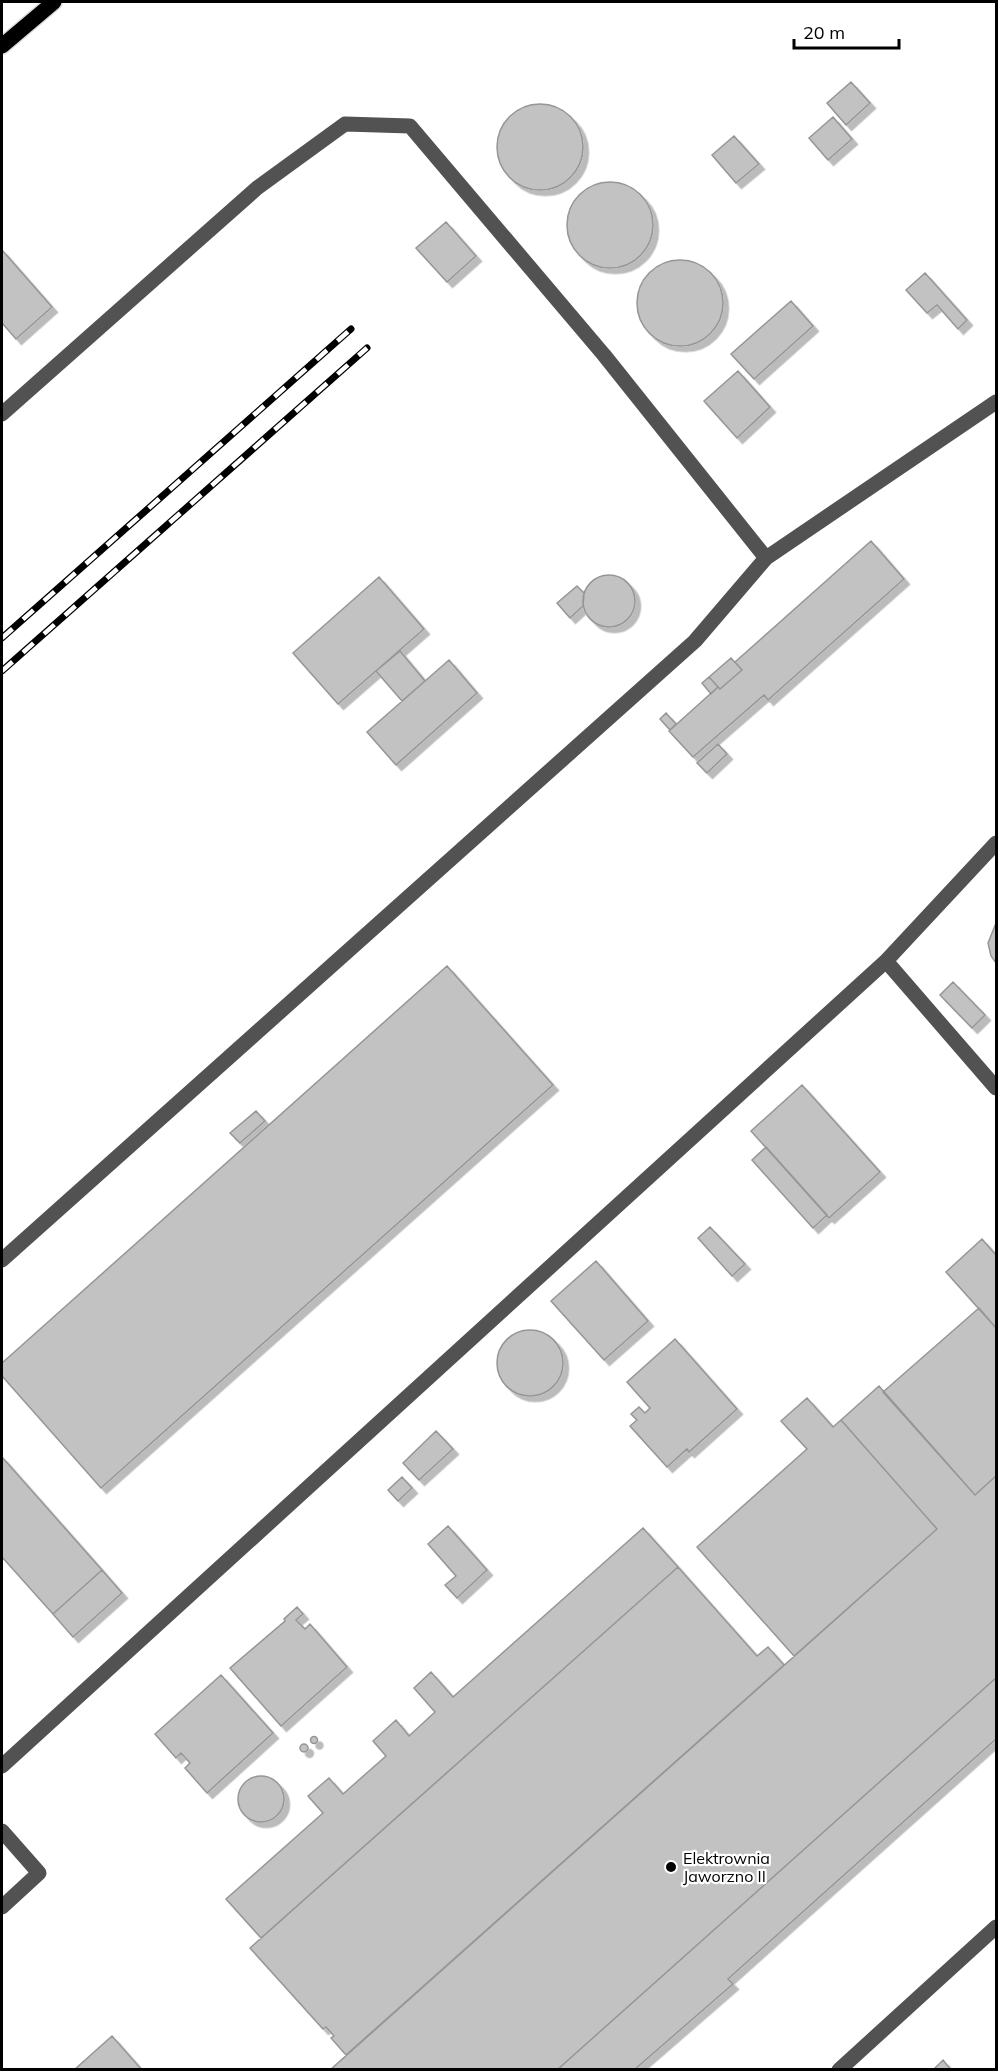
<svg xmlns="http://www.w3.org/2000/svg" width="998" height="2071" font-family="Mulish,sans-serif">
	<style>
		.building { fill: #c2c2c2; stroke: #969696; stroke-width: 1.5; filter: url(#shadow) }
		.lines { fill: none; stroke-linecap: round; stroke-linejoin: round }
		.major-casing { stroke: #dbdbdb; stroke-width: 18 }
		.minor { stroke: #525252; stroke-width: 15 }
		.major { stroke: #000; stroke-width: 15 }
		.rail-casing { stroke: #000; stroke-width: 7 }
		.rail { stroke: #fff; stroke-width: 4.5; stroke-dasharray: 14; stroke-linecap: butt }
		.poi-dot { fill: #000; stroke: #fff; stroke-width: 2 }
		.labels { text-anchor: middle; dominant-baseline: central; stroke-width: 4.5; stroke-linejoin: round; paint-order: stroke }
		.poi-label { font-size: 16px; fill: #000; stroke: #fff; text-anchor: start }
	</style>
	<defs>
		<filter id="shadow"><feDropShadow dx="5.5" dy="5.5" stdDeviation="0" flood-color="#0004"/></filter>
	</defs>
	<rect width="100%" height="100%" fill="#fff"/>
	<path class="building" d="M851 82 870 103 846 125 827 103Z
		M497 147a43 43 0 1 1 86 0a43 43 0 1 1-86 0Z
		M833 117 852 139 828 160 809 138Z
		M734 136 759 164 736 183 712 155Z
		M567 225a43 43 0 1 1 86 0a43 43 0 1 1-86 0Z
		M446 222 476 256 447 282 416 248Z
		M2 250 52 307 16 339 2 323Z
		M637 303a43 43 0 1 1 86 0a43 43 0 1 1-86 0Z
		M925 273 967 320 958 329 937 305 927 313 906 290Z
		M791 301 813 326 754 379 731 354Z
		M738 371 770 407 737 438 704 401Z
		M871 541 904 579 768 700 764 695 693 757 669 731 718 687 720 689 742 670 735 662Z
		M583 601a26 26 0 1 1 52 0a26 26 0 1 1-52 0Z
		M379 577 424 629 338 704 293 653Z
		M577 586 584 593 583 606 570 618 557 603Z
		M400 651 425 681 402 701 376 671Z
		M731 658 742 670 720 689 709 677Z
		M449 660 477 693 396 765 367 732Z
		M709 677 718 687 711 694 702 683Z
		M666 713 676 724 670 730 660 719Z
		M718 744 727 754 707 773 697 763Z
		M996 923V963L991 956 988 943Z
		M447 966 553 1085 101 1488 2 1376V1363Z
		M953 982 985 1015 972 1028 940 995Z
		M802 1085 880 1172 829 1218 751 1131Z
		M256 1111 265 1121 240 1143 230 1133Z
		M766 1147 827 1215 813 1228 752 1160Z
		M710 1227 745 1264 732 1276 698 1238Z
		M982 1239 996 1255V1328L946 1272Z
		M596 1261 648 1321 604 1360 551 1301Z
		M979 1308 996 1328V1476L975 1495 883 1392Z
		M497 1363a33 33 0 1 1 66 0a33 33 0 1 1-66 0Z
		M675 1339 737 1409 689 1452 687 1449 667 1467 630 1426 637 1420 631 1414 639 1407 645 1413 650 1408 627 1382Z
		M879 1386 975 1495 996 1476V1678L557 2070H330L937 1529 841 1420Z
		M807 1398 833 1427 841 1420 937 1529 794 1656 697 1547 807 1449 781 1421Z
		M436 1431 453 1449 419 1480 403 1463Z
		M2 1457 102 1570 53 1614 2 1557Z
		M402 1477 412 1488 398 1501 388 1490Z
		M448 1526 487 1570 457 1598 445 1585 456 1576 428 1544Z
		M643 1528 678 1567 261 1938 226 1899 323 1813 308 1796 329 1778 343 1794 386 1756 373 1741 396 1720 409 1736 435 1712 414 1688 431 1672 453 1697Z
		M678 1567 757 1656 768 1647 784 1665 346 2055 331 2038 334 2036 326 2027 323 2029 250 1948Z
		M102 1570 122 1593 73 1637 53 1614Z
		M297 1607 303 1614 296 1620 305 1629 310 1624 347 1667 281 1726 230 1668 285 1621 284 1619Z
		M221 1675 273 1733 207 1793 185 1768 190 1763 181 1753 176 1758 155 1734Z
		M996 1678V1739L728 1979 733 1984 634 2070H557Z
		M310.5 1740a3.5 3.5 0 1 1 7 0a3.5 3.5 0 1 1-7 0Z
		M300 1748a4 4 0 1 1 8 0a4 4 0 1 1-8 0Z
		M238 1799a23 23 0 1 1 46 0a23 23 0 1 1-46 0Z
		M112 2036 142 2070H74Z
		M943 2060 951 2070H933Z"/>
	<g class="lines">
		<defs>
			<path id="major" d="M2 46 54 2"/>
		</defs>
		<use href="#major" class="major-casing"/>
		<path class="minor" d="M2 414 257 188 345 124 410 126 604 355 766 558
			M886 961 996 1088
			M2 1260 695 641 766 558 996 402
			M2 1766 886 961 996 843
			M2 1831 39 1873 2 1907
			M839 2070 996 1927"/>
		<use href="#major" class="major"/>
		<defs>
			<path id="rail" d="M2 638 351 329
				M2 671 367 348"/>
		</defs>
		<use href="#rail" class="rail-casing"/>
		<use href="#rail" class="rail"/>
	</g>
	<circle class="poi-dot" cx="671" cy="1867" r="6"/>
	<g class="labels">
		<g class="poi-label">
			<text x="683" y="1858">Elektrownia<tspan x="683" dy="18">Jaworzno II</tspan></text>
		</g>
	</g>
	<rect width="998" height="2071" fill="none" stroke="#000000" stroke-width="6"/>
	<path d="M794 39v9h105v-9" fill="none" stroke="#000000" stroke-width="3"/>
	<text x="803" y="39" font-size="18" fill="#000000" stroke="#ffffff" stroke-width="4.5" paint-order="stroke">20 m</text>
</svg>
